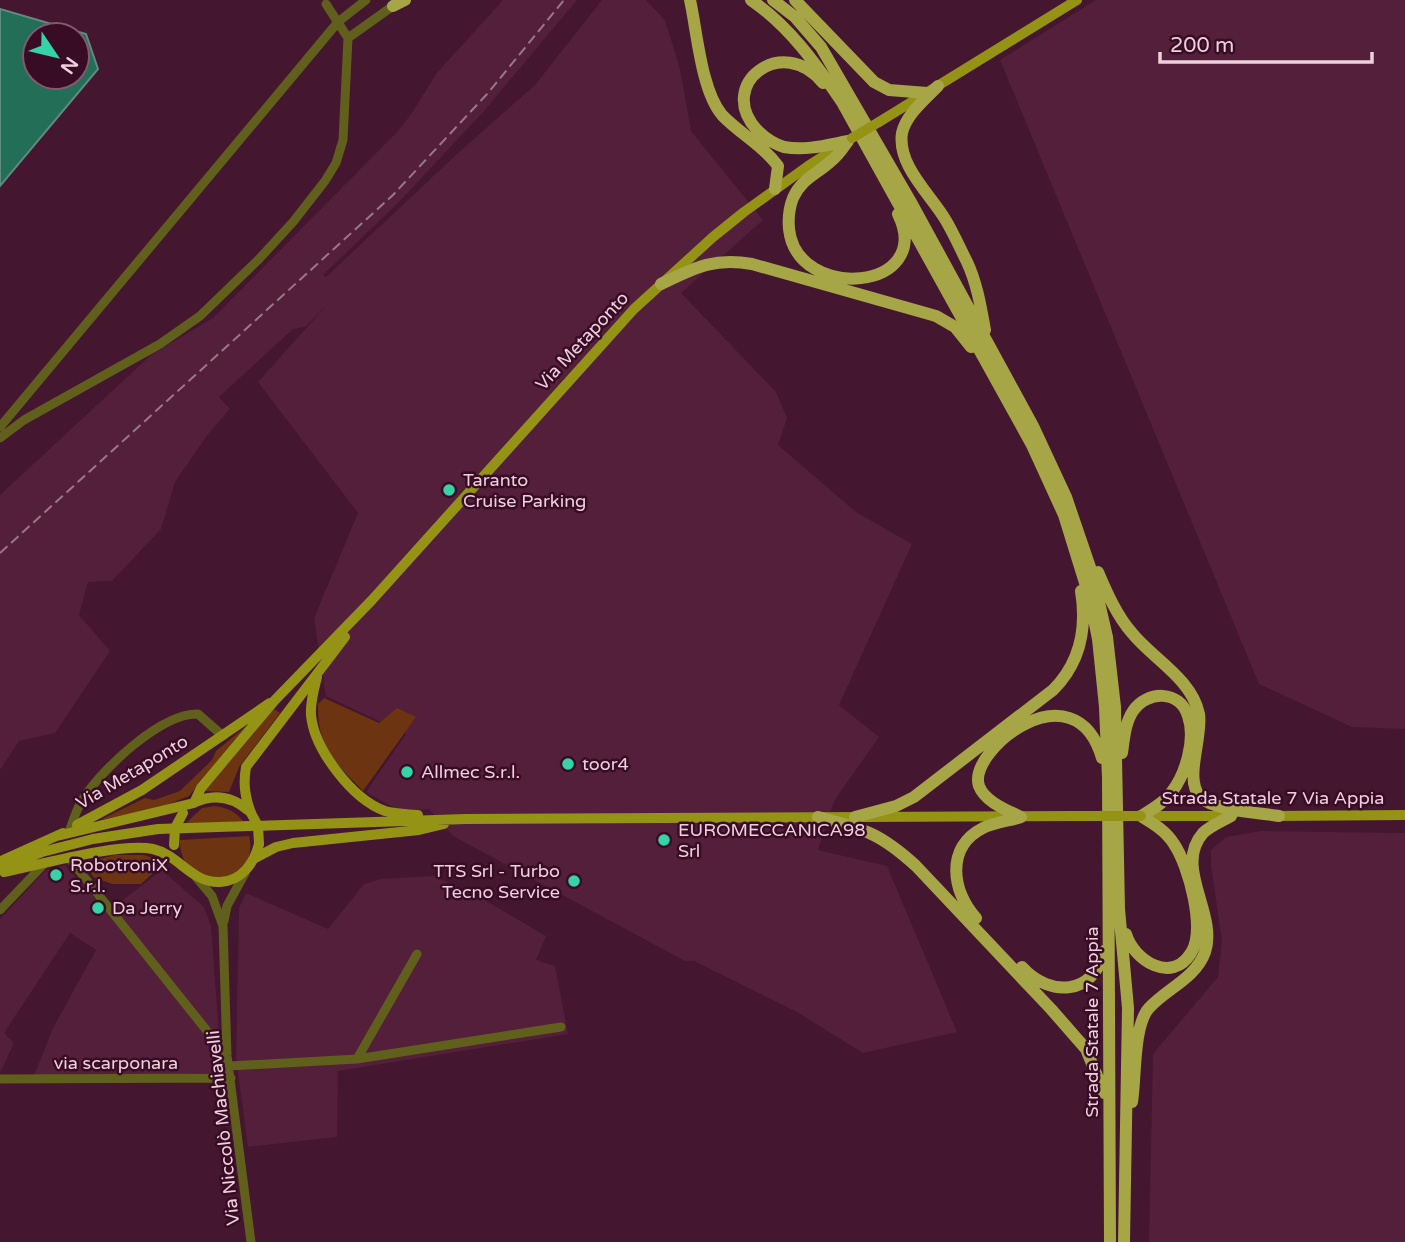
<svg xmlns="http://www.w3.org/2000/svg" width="1405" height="1242" font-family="'Varela Round',sans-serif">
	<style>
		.built { fill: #531f3b }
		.green { fill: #6c3410 }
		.water { fill: #236e57; stroke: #608b7f; stroke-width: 2; fill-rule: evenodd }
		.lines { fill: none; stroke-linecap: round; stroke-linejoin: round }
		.minor { stroke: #605f1b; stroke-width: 9 }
		.major { stroke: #949316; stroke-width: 10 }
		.highway { stroke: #a6a647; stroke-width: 12 }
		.rail { stroke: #9c778a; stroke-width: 2; stroke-dasharray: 10 5; stroke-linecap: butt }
		.major-bridge { stroke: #949316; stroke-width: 10 }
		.poi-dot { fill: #34d4a8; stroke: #380c25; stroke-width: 2.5 }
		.labels { text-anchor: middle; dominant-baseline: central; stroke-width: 5; stroke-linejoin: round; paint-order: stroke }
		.street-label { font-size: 18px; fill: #eed0dd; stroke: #380c25 }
		.poi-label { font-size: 18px; fill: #eed0dd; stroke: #380c25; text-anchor: start }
	</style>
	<rect width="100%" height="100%" fill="#44162f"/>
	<path class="built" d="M503 0H577L484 111 400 201 323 275 326 277 458 153 535 85 602 0H646L665 20 680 69 691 131 763 220 681 293 776 392 787 418 778 445 856 512 912 544 839 705 879 737 834 801 818 850 887 866 957 1032 863 1053 797 1012 694 961H685L453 836 429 809 398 810 366 792 406 734 326 696 314 618 358 513 258 382 326 306 305 327 293 329 219 397 230 409 208 434 175 482 161 529 112 581 88 582 79 615 110 651 55 733 19 741 0 770V495L151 355 213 318 396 133 412 113 436 74Z
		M1096 0H1405V729L1352 727 1259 684 1000 60Z
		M1261 831 1405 833V1242H1149L1153 1054 1218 977 1222 941 1211 866V850L1226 837Z
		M65 865 107 912 162 870 204 907 211 926 222 1073 34 1076 53 1028 96 950 70 933 4 1033 14 1043 0 1073V919L46 870Z
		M433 876 471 892 546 936 536 960 555 966 568 1034 338 1071 337 1137 248 1147 236 1058 239 908 246 893 328 929 364 884 381 879Z"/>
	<path class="green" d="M324 698 379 723 397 708 416 717 363 791C333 760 318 750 318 704Z
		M274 709 280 713 239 767 229 792 205 791Z
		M251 722 189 796 156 809 100 820 145 798 154 800 180 791 212 760 216 751Z
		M215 806C227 808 235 811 243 821L185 824 202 808Z
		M249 836C262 886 179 896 180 840Z
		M115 855H144L161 861 154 872 141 884H112L93 877 90 870 96 860Z"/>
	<path class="water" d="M0 9 86 34 98 69 0 186ZM35 35H77V77H35Z"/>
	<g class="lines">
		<path class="minor" d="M348 38 393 6
			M0 427 338 22 366 0
			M0 438 24 420 160 344 200 316 259 259 293 222 325 181 336 163 343 140 348 38 326 4
			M70 829C74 819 77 807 83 799 102 769 161 713 198 714L223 736
			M69 858 227 1056
			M196 877 212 896 223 926 227 1056 251 1242
			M0 910 44 864
			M224 921 227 906 245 873
			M357 1059 417 954
			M229 1066 357 1059 561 1027
			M0 1079 231 1078"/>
		<path class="major" d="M879 122 1077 0
			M317 677C314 689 310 702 311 715 314 749 352 799 385 811 395 814 407 814 418 815
			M193 803C214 793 232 796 249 811
			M251 813C245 797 243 784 246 767L345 637
			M1141 816H1230
			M1274 816 1405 815
			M77 825 142 790 270 703
			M57 836 194 803 201 788 275 700 372 600 634 309 713 237 744 212 808 166 844 143
			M255 858 276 847 293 843 419 830 444 824
			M1 861 63 833
			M0 868 42 852 93 839 158 829 466 819 1078 816
			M4 872C39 865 121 842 153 849 179 855 191 883 220 882 242 881 254 863 259 844"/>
		<path class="highway" d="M690 0C697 31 701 90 722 115 740 134 763 145 778 166L775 189
			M751 0C790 27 816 64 842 102L1032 445 1064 515 1090 599 1098 639 1105 707 1108 778 1110 1242
			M773 0 795 17 821 47 912 204 1033 426 1066 497 1093 576 1107 637 1115 707 1119 909 1128 1008 1124 1242
			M795 0 874 82 889 90 927 93
			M393 6 405 0
			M823 83C783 33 715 84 757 130 764 137 774 144 784 147 806 151 827 145 848 141
			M938 86C925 99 906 115 902 133 897 165 930 194 945 219 953 232 960 248 967 262 977 283 981 308 985 330
			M848 141C843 148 838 156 831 161 817 174 801 179 793 198 789 208 788 218 789 229 797 303 936 291 898 214
			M661 284C694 268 714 257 752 264L936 316 955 327 971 347
			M1098 572C1107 593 1117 616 1132 633 1153 659 1192 679 1199 714 1203 738 1183 780 1201 798 1214 810 1261 813 1279 816
			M1122 753C1124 739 1125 723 1133 711 1147 690 1180 690 1188 716 1196 739 1186 774 1171 793 1164 803 1151 810 1141 816 1154 824 1166 831 1174 844 1189 866 1206 930 1191 953 1172 984 1134 961 1126 934
			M818 817C864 829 880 833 916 866L1051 1009 1086 1049 1104 1093
			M855 817 896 806 914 797 1053 690C1080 663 1087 628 1081 591
			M1021 817C1007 810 985 802 979 786 967 750 1075 665 1102 758
			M976 918C952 892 945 847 983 828 995 822 1009 821 1021 817
			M1022 967C1050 998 1094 995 1104 951
			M1132 1102C1136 1078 1133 1026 1149 1008 1166 989 1196 978 1205 952 1218 914 1173 867 1203 833 1210 826 1222 821 1231 816"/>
		<path class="rail" d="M0 553 393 195 488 93 564 0"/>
		<path class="major-bridge" d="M852 138 879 122
			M251 813 258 826 259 844
			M1078 816H1141
			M174 845 175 828 183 813"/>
	</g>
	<g class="poi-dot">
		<circle cx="449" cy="490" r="7"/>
		<circle cx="568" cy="764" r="7"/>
		<circle cx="407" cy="772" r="7"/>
		<circle cx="664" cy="840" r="7"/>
		<circle cx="56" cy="875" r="7"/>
		<circle cx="574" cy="881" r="7"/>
		<circle cx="98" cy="908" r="7"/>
	</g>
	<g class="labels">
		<g class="street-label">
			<text transform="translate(582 341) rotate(-47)">Via Metaponto</text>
			<text transform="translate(132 772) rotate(-31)">Via Metaponto</text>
			<text x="1273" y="798">Strada Statale 7 Via Appia</text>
			<text transform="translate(1092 1022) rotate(-90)">Strada Statale 7 Appia</text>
			<text x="116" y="1063">via scarponara</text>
			<text transform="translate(223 1128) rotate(-96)">Via Niccolò Machiavelli</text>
		</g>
		<g class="poi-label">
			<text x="463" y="480">Taranto<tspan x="463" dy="21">Cruise Parking</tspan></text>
			<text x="582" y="764">toor4</text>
			<text x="421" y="772">Allmec S.r.l.</text>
			<text x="678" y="830">EUROMECCANICA98<tspan x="678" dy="21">Srl</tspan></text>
			<text x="70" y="865">RobotroniX<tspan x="70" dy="21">S.r.l.</tspan></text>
			<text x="560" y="871" text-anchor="end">TTS Srl - Turbo<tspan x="560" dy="21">Tecno Service</tspan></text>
			<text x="112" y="908">Da Jerry</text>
		</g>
	</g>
	<g transform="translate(56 56) rotate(125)"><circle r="33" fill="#380c25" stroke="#815a6f" stroke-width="2"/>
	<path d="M0-5L12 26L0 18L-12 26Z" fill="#34d4a8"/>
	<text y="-10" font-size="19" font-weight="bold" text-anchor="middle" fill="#eed0dd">N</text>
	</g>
	<path d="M1160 52v10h212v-10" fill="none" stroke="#eed0dd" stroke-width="3.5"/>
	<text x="1170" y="52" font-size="21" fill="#eed0dd" stroke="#380c25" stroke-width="5" paint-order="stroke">200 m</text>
</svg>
